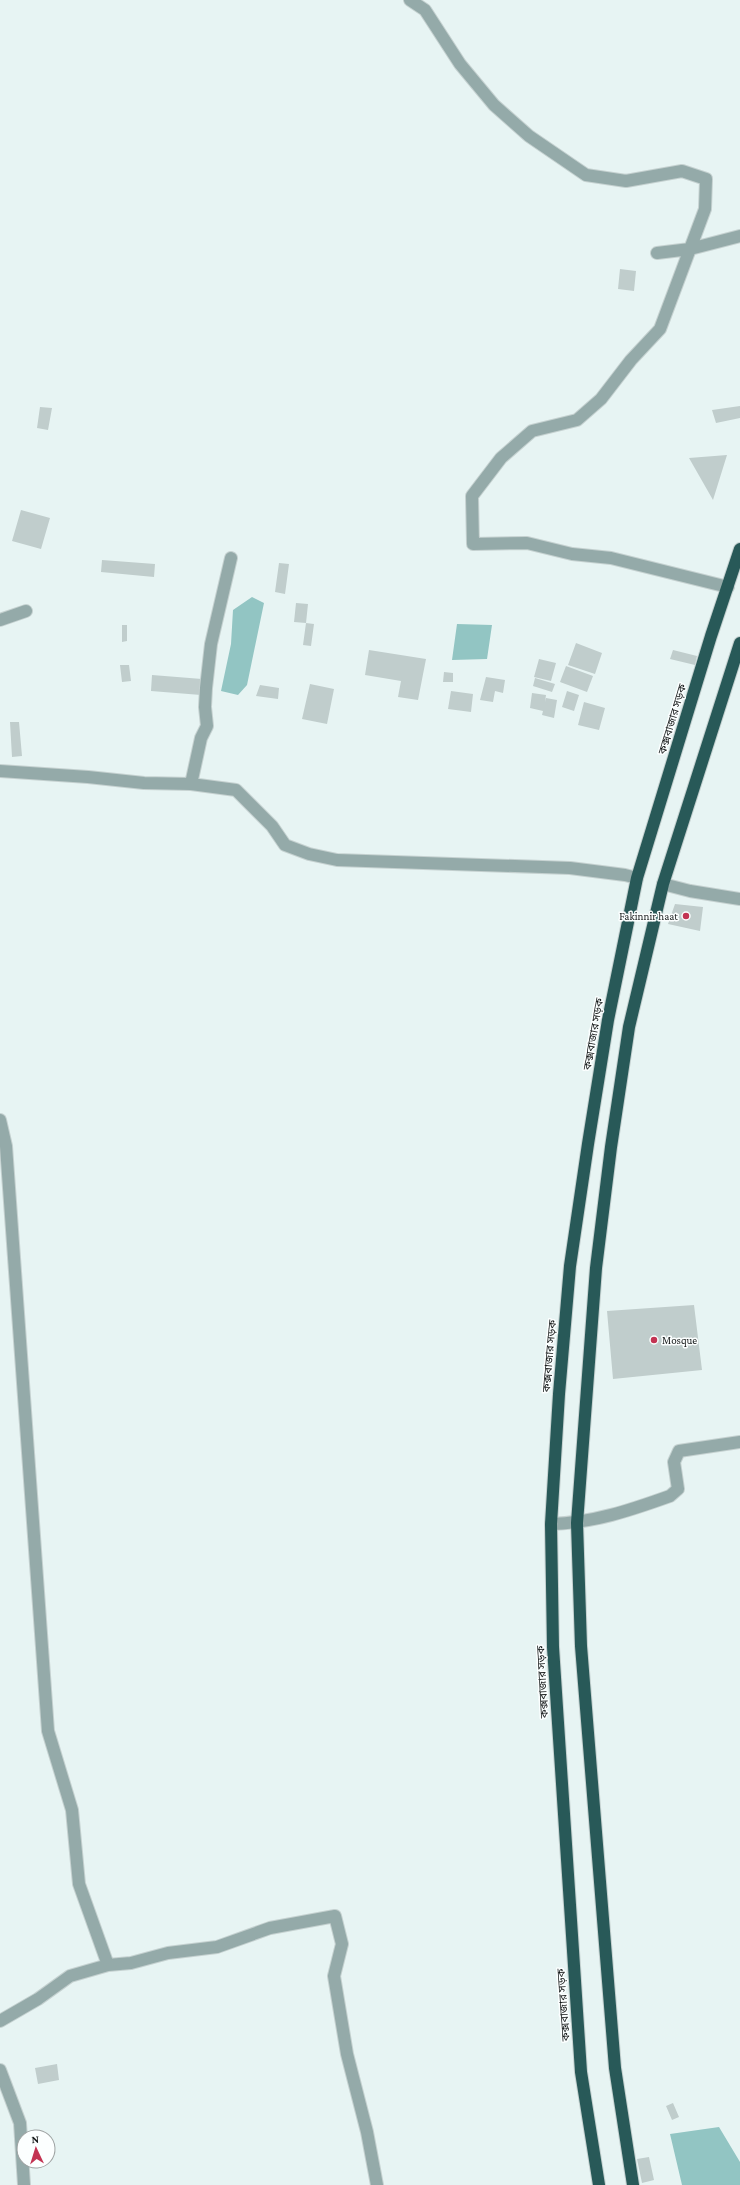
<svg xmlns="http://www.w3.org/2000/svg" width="740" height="2185" font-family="'Crimson Pro','Noto Sans Bengali',serif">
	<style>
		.water { fill: #92c5c3 }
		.building { fill: #c0cdcc }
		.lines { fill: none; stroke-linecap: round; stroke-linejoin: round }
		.minor-casing { stroke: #c5d1d0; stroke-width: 14 }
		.highway-casing { stroke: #c5d1d0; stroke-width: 14 }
		.minor { stroke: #94aaa9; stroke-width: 12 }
		.highway { stroke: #285958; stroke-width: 12 }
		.poi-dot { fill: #c33352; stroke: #fcffff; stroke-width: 1.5 }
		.labels { text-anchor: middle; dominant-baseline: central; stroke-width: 3; stroke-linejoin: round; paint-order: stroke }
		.street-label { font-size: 11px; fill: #141818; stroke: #fcffff }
		.poi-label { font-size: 11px; fill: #141818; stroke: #fcffff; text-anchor: end }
	</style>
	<rect width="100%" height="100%" fill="#e7f4f3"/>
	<path class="water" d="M252 597 264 603 247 685 238 695 221 691 231 644 233 610Z
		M457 624 492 625 487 659 452 660Z
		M719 2127 740 2162V2185H682L670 2134Z"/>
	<path class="building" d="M620 269 636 271 634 291 618 289Z
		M740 406V418L716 423 712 410Z
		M40 407 52 408 48 430 37 428Z
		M727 455 713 500 689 458Z
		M21 510 50 518 41 549 12 541Z
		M102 560 155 564 154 577 101 572Z
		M279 563 289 564 285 594 275 592Z
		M296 603 308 604 306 623 294 622Z
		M306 623 314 624 311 646 303 645Z
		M122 625H127V641L122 642Z
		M576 643 602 653 595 674 568 665Z
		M369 650 426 659 418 700 398 697 401 681 365 675Z
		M673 650 697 656 695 665 670 659Z
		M539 659 556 663 551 681 534 677Z
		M120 665H129L131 681 122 682Z
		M566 666 593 676 587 692 560 682Z
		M444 672 453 673V682H443Z
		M152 675 202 679 201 695 151 691Z
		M486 677 505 680 503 693 495 691 493 702 480 700Z
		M535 678 555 684 552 692 533 686Z
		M310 684 334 689 327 724 302 719Z
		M260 685 279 688 278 699 256 696Z
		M451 691 473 694 471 712 448 709Z
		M567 691 579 695 574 711 562 707Z
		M532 693 546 695 545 702 546 698 557 700 554 718 542 715 543 711 530 708Z
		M584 702 605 708 599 730 578 725Z
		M10 722H19L22 756 12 757Z
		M675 904 703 907 700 931 668 924Z
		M694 1305 702 1370 613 1379 607 1311Z
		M57 2064 59 2080 38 2084 35 2068Z
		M673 2103 679 2117 672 2120 666 2106Z
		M649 2157 654 2180 642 2183 637 2159Z"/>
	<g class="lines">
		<defs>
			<path id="minor" d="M410 0 425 10 460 64 494 105 529 136 586 175 626 181 682 171 706 179 705 209 660 329 631 360 601 399 577 420 532 431 501 458 472 496 473 544 527 543 572 554 611 558 728 587
				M657 253 690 249 740 236
				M0 620 26 611
				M0 771 88 777 144 783 191 784 236 790 272 826 285 845 309 854 337 860 570 868 625 875 637 878
				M191 784 201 738 207 726 205 707 206 688 211 644 231 558
				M663 884 690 891 740 899
				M0 1120 6 1146 48 1731 72 1810 79 1884 108 1965 131 1963 168 1953 217 1947 270 1928 335 1916 342 1944 334 1976 347 2054 367 2132 377 2185
				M551 1524C593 1523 631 1510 670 1496L678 1489 674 1462 679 1451 740 1442
				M0 2021 38 1999 70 1976 108 1965
				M0 2070 20 2123 24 2185"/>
			<path id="highway" d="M599 2185 581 2072 553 1647 551 1524 559 1394 570 1266 588 1144 608 1020 637 878 711 636 740 549
				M633 2185 615 2068 581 1646 577 1523 596 1268 611 1147 629 1027 663 884 740 643"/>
		</defs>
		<use href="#minor" class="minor-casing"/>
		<use href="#highway" class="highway-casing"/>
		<use href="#minor" class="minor"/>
		<use href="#highway" class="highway"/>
	</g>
	<g class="poi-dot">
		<circle cx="686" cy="916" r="4"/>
		<circle cx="654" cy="1340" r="4"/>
	</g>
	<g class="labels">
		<g class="street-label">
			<text transform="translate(672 719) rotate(-73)">কক্সবাজার সড়ক</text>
			<text transform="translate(593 1034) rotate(-80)">কক্সবাজার সড়ক</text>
			<text transform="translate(549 1356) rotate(-85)">কক্সবাজার সড়ক</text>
			<text transform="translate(542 1682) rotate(-93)">কক্সবাজার সড়ক</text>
			<text transform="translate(563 2005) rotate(-94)">কক্সবাজার সড়ক</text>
		</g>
		<g class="poi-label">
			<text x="678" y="916">Fakinnir haat</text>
			<text x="662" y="1340" text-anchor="start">Mosque</text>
		</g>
	</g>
	<g transform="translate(36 2149) rotate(356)"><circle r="19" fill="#fcffff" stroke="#9fa3a3"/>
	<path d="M0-3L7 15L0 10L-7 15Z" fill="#c33352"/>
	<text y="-6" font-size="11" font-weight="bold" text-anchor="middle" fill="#141818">N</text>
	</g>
</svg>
